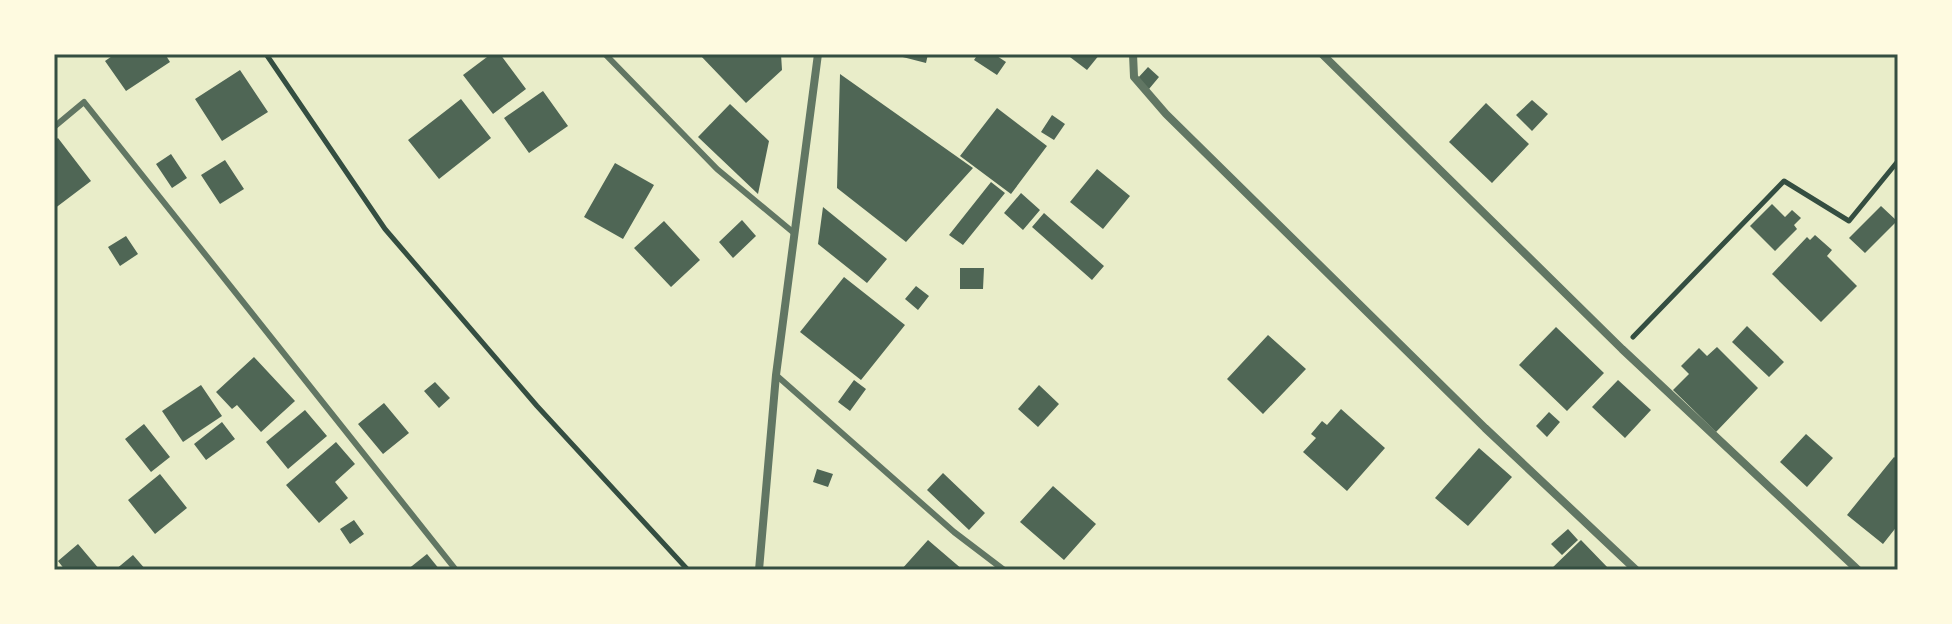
<svg xmlns="http://www.w3.org/2000/svg" width="1952" height="624" font-family="Figtree,sans-serif">
	<style>
		.building { fill: #4f6655 }
		.lines { fill: none; stroke-linecap: round; stroke-linejoin: round }
		.path { stroke: #344e41; stroke-width: 5 }
		.service { stroke: #617663; stroke-width: 6 }
		.minor { stroke: #617663; stroke-width: 8 }
		.neatline { fill: none; stroke: #344e41; stroke-width: 3 }
	</style>
	<rect width="100%" height="100%" fill="#e9edc9"/>
	<path class="building" d="M115 54H165L170 62 126 91 105 61Z
		M491 54H500L526 89 493 114 463 75Z
		M699 54H781L782 70 746 103Z
		M891 54H928L926 63Z
		M978 54H994L1006 62 997 75 974 60Z
		M1066 54H1100L1087 70Z
		M1148 67 1159 77 1149 89 1137 79Z
		M240 70 268 112 222 141 195 99Z
		M840 74 973 168 906 242 837 188Z
		M543 91 568 126 529 153 504 118Z
		M461 99 491 138 439 179 408 140Z
		M1532 100 1548 114 1532 131 1516 115Z
		M1486 103 1529 144 1492 183 1449 142Z
		M730 104 769 141 758 194 698 137Z
		M997 108 1047 146 1011 194 960 156Z
		M1052 115 1065 124 1054 140 1041 132Z
		M58 138 91 181 54 209V141Z
		M171 154 187 178 172 188 156 164Z
		M225 160 244 189 220 204 201 175Z
		M615 163 654 185 623 239 584 217Z
		M1097 169 1130 196 1103 229 1070 202Z
		M991 182 1005 193 963 245 949 235Z
		M1021 193 1040 210 1023 230 1004 213Z
		M1772 204 1785 217 1792 210 1801 218 1794 225 1797 229 1775 251 1750 226Z
		M1881 206 1897 221 1865 253 1849 238Z
		M823 207 887 259 867 283 818 244Z
		M1044 213 1104 266 1092 280 1032 227Z
		M742 220 756 236 733 258 719 242Z
		M664 221 700 260 671 287 634 248Z
		M1815 235 1832 250 1827 256 1857 286 1821 322 1772 274 1807 237 1810 240Z
		M126 236 138 254 120 266 108 247Z
		M960 268H984L983 289H960Z
		M844 277 905 325 861 380 800 332Z
		M916 286 929 296 918 310 905 299Z
		M1747 326 1784 362 1769 377 1732 342Z
		M1556 327 1604 373 1567 411 1519 365Z
		M1268 335 1306 369 1263 414 1227 379Z
		M1717 347 1758 388 1716 432 1673 390 1689 374 1681 366 1699 348 1707 356Z
		M254 357 295 401 261 432 237 405 232 409 216 392Z
		M854 380 866 389 850 411 838 402Z
		M1618 380 1651 410 1625 438 1592 407Z
		M435 382 450 398 439 408 424 391Z
		M201 385 222 416 183 442 162 411Z
		M1039 385 1059 404 1038 427 1018 409Z
		M384 403 409 433 383 454 358 424Z
		M1341 409 1385 448 1347 491 1303 452 1316 438 1311 434 1322 421 1327 425Z
		M305 410 327 436 288 469 266 442Z
		M1549 412 1560 422 1547 437 1536 426Z
		M222 422 235 439 206 460 194 444Z
		M144 424 170 457 151 472 125 439Z
		M1806 434 1833 458 1807 487 1780 462Z
		M336 442 355 464 335 482 348 498 319 523 286 485Z
		M1479 448 1512 477 1468 526 1435 498Z
		M1894 457 1898 460V525L1883 544 1847 515Z
		M817 469 833 474 828 487 813 482Z
		M943 473 985 513 969 530 927 490Z
		M160 474 187 508 155 534 128 500Z
		M1053 486 1096 524 1064 560 1020 522Z
		M354 520 364 534 350 544 340 529Z
		M1568 529 1578 540 1562 555 1551 544Z
		M928 540 963 570H901Z
		M1581 540 1610 570H1550Z
		M78 544 100 570H65L58 561Z
		M427 554 440 570H407Z
		M133 555 146 570H115Z"/>
	<g class="lines">
		<path class="path" d="M266 54 385 229 537 406 688 570
			M1633 337 1784 181 1849 221 1898 161"/>
		<path class="service" d="M605 54 717 169 794 233
			M54 127 84 102 456 570
			M776 375 954 532 1004 570"/>
		<path class="minor" d="M1133 54 1134 77 1166 114 1485 428 1636 570
			M1322 54 1622 349 1858 570
			M759 570 776 375 818 54"/>
	</g>
	<rect width="1952" height="624" fill="none" stroke="#fefae0" stroke-width="112"/>
	<rect x="56" y="56" width="1840" height="512" class="neatline"/>
</svg>
